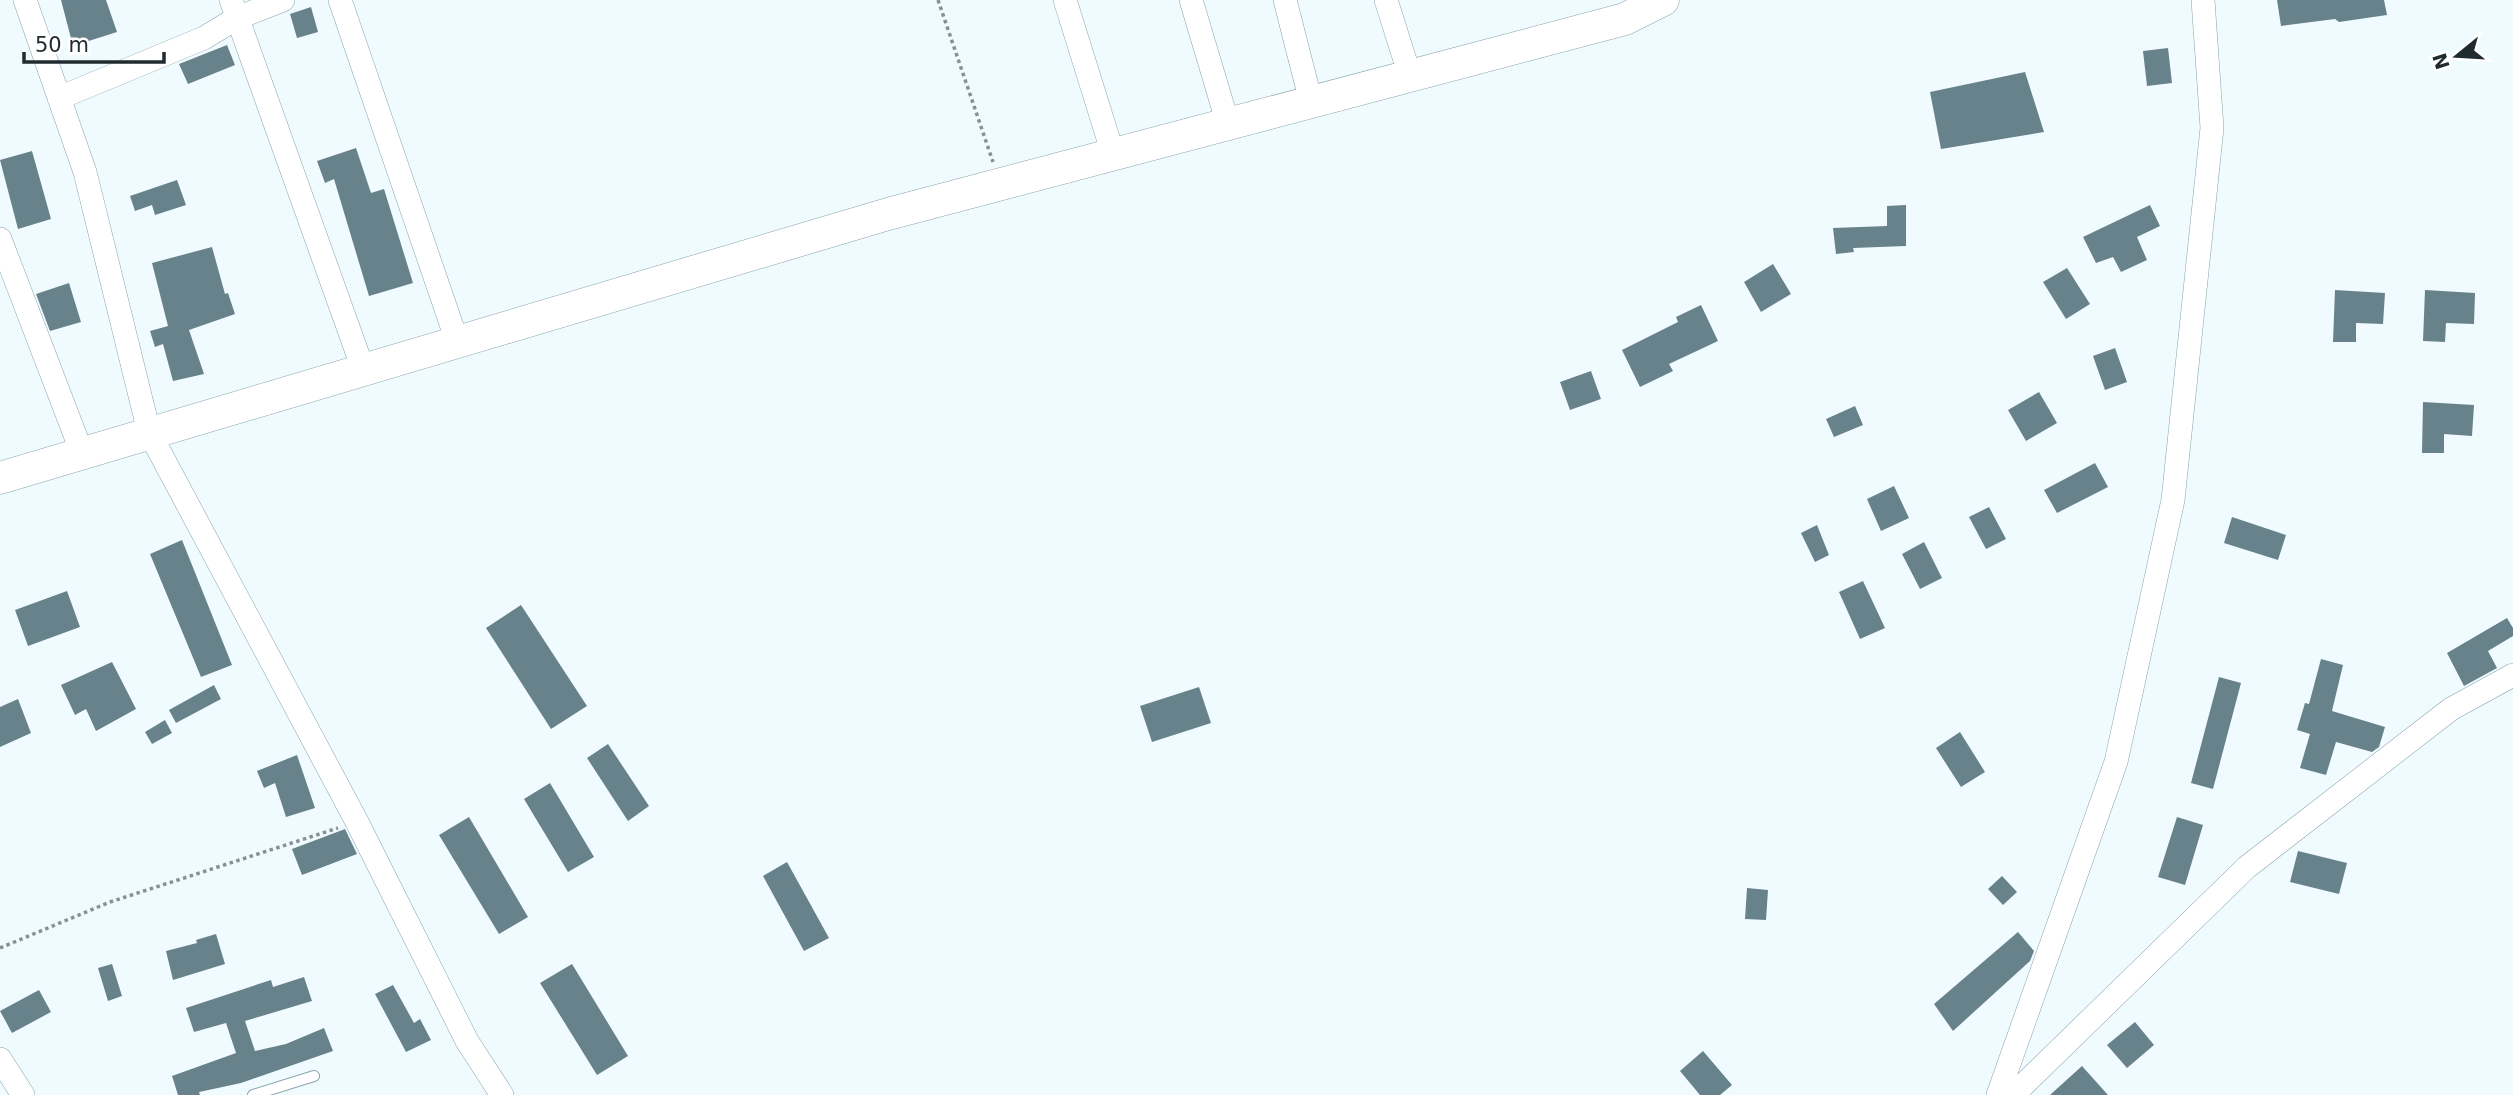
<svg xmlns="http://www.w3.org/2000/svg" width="2513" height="1095" font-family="'DejaVu Sans',sans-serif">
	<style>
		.building { fill: #67828a }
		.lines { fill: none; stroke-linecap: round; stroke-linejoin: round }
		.lane-casing { stroke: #88a4ac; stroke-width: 12 }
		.street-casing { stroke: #88a4ac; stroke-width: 24 }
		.secondary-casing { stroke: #88a4ac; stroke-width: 33 }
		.path { stroke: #869195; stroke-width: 3.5; stroke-dasharray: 3.5 3.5; stroke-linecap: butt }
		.lane { stroke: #fff; stroke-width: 10 }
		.street { stroke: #fff; stroke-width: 23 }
		.secondary { stroke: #fff; stroke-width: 32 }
	</style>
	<rect width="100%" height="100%" fill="#f0fbff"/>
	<path class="building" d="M61 0H106L117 32 73 46Z
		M2277 0H2384L2387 15 2339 22 2335 19 2281 26Z
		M311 7 318 32 297 38 290 14Z
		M227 45 235 65 188 84 179 64Z
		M2168 48 2172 83 2147 86 2143 51Z
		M2025 72 2044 132 1941 149 1930 92Z
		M356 148 371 193 384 189 413 283 369 296 334 179 325 183 317 161Z
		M32 151 51 219 18 229 0 160Z
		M177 180 186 205 155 215 152 205 135 211 130 196Z
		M1906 205V246L1853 248 1854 252 1836 254 1833 228 1887 226V206Z
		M2150 205 2160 226 2137 237 2147 260 2121 272 2113 257 2096 263 2083 237Z
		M212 247 225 294 228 293 235 314 189 330 204 374 173 381 163 344 155 347 150 331 168 326 152 263Z
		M1773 264 1791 294 1761 312 1744 282Z
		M2067 268 2090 304 2066 319 2043 282Z
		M69 283 81 322 50 331 36 294Z
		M2335 290 2385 293 2383 324 2356 323V342H2333Z
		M2425 290 2475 293 2474 324 2446 323 2445 342 2423 341Z
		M1701 305 1718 341 1669 364 1673 371 1640 387 1622 350 1678 322 1676 317Z
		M2115 348 2127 382 2105 390 2093 356Z
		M1591 371 1601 399 1570 410 1560 382Z
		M2039 392 2057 423 2026 441 2008 410Z
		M2423 402 2474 405 2472 436 2444 434V453H2422Z
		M1855 406 1863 425 1834 437 1826 419Z
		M2095 463 2108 487 2057 513 2044 490Z
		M1894 486 1909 518 1881 531 1867 499Z
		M1989 507 2006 539 1986 549 1969 517Z
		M2232 517 2286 535 2278 560 2224 543Z
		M1817 525 1829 555 1815 562 1801 533Z
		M182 540 232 665 201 677 150 554Z
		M1924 542 1942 578 1920 589 1902 554Z
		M1863 581 1885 628 1860 639 1839 592Z
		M67 591 80 627 28 646 15 610Z
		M521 605 587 706 551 729 486 628Z
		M2507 618 2513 628V636L2488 651 2497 668 2464 686 2447 653Z
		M2321 659 2343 665 2332 711 2385 727 2379 747 2372 752 2336 742 2326 775 2300 768 2310 734 2297 730 2305 703 2309 704Z
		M112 662 136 709 96 731 86 709 75 715 61 685Z
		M2219 677 2241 683 2213 789 2191 783Z
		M214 685 221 699 176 723 169 710Z
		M1199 687 1211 723 1152 742 1140 706Z
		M18 699 31 733 0 747V707Z
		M165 720 172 733 152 744 145 732Z
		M1960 732 1985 772 1961 787 1936 748Z
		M608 744 649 806 628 821 587 758Z
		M297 755 315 808 286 817 275 783 264 788 257 771Z
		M550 783 594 857 568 872 524 799Z
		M469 817 528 917 499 934 439 835Z
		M2177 817 2203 825 2185 885 2158 877Z
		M345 829 357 854 302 875 292 849Z
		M2298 851 2347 863 2339 894 2290 882Z
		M787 862 829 938 804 951 763 876Z
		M2002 876 2017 892 2003 905 1988 889Z
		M1747 888 1768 890 1766 920 1745 919Z
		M2018 932 2034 951 2030 961 1953 1031 1934 1004Z
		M216 934 225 964 173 980 166 951 197 943 196 940Z
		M112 964 122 996 108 1001 98 968Z
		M572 964 628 1056 597 1075 540 983Z
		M304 977 312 1001 245 1021 255 1051 286 1044 324 1028 333 1051 241 1083 199 1092 200 1095H178L172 1076 236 1053 226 1023 194 1032 186 1008 271 980 273 987Z
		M393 985 414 1023 420 1019 431 1040 406 1052 375 994Z
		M39 990 51 1012 12 1033 0 1011Z
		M2135 1022 2154 1045 2127 1068 2107 1045Z
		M1703 1051 1732 1085 1720 1095H1700L1680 1071Z
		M2082 1066 2108 1095H2050Z"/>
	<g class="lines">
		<defs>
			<path id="lane" d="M253 1095 314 1076"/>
			<path id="street" d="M25 0 85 172 149 432 357 822 467 1041 502 1095
				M231 0 363 369
				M340 0 457 341
				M1065 0 1113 154
				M1191 0 1228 124
				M1285 0 1311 102
				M1386 0 1410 76
				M59 98 204 38 237 18 283 0
				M0 239 82 453
				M0 1059 23 1095
				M1998 1095 2116 762 2173 500 2212 128 2203 0
				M2013 1095 2247 867 2451 709 2513 675"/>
			<path id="secondary" d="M0 478 888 214 1625 19 1663 0"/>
		</defs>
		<use href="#lane" class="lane-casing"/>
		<use href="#street" class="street-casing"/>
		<use href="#secondary" class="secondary-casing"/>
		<path class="path" d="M938 0 993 162
			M0 948 110 902 338 828"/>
		<use href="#lane" class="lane"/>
		<use href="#street" class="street"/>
		<use href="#secondary" class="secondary"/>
	</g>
	<g transform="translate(2457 56) rotate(252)" stroke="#ffffff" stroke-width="5" paint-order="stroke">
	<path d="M0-5L12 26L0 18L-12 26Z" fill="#202b2f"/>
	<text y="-10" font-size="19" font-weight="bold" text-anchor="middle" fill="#202b2f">N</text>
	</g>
	<path d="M24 52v10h140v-10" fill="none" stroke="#202b2f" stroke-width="3.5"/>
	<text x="35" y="52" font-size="21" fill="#202b2f" stroke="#ffffff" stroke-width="5" paint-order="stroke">50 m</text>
</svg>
